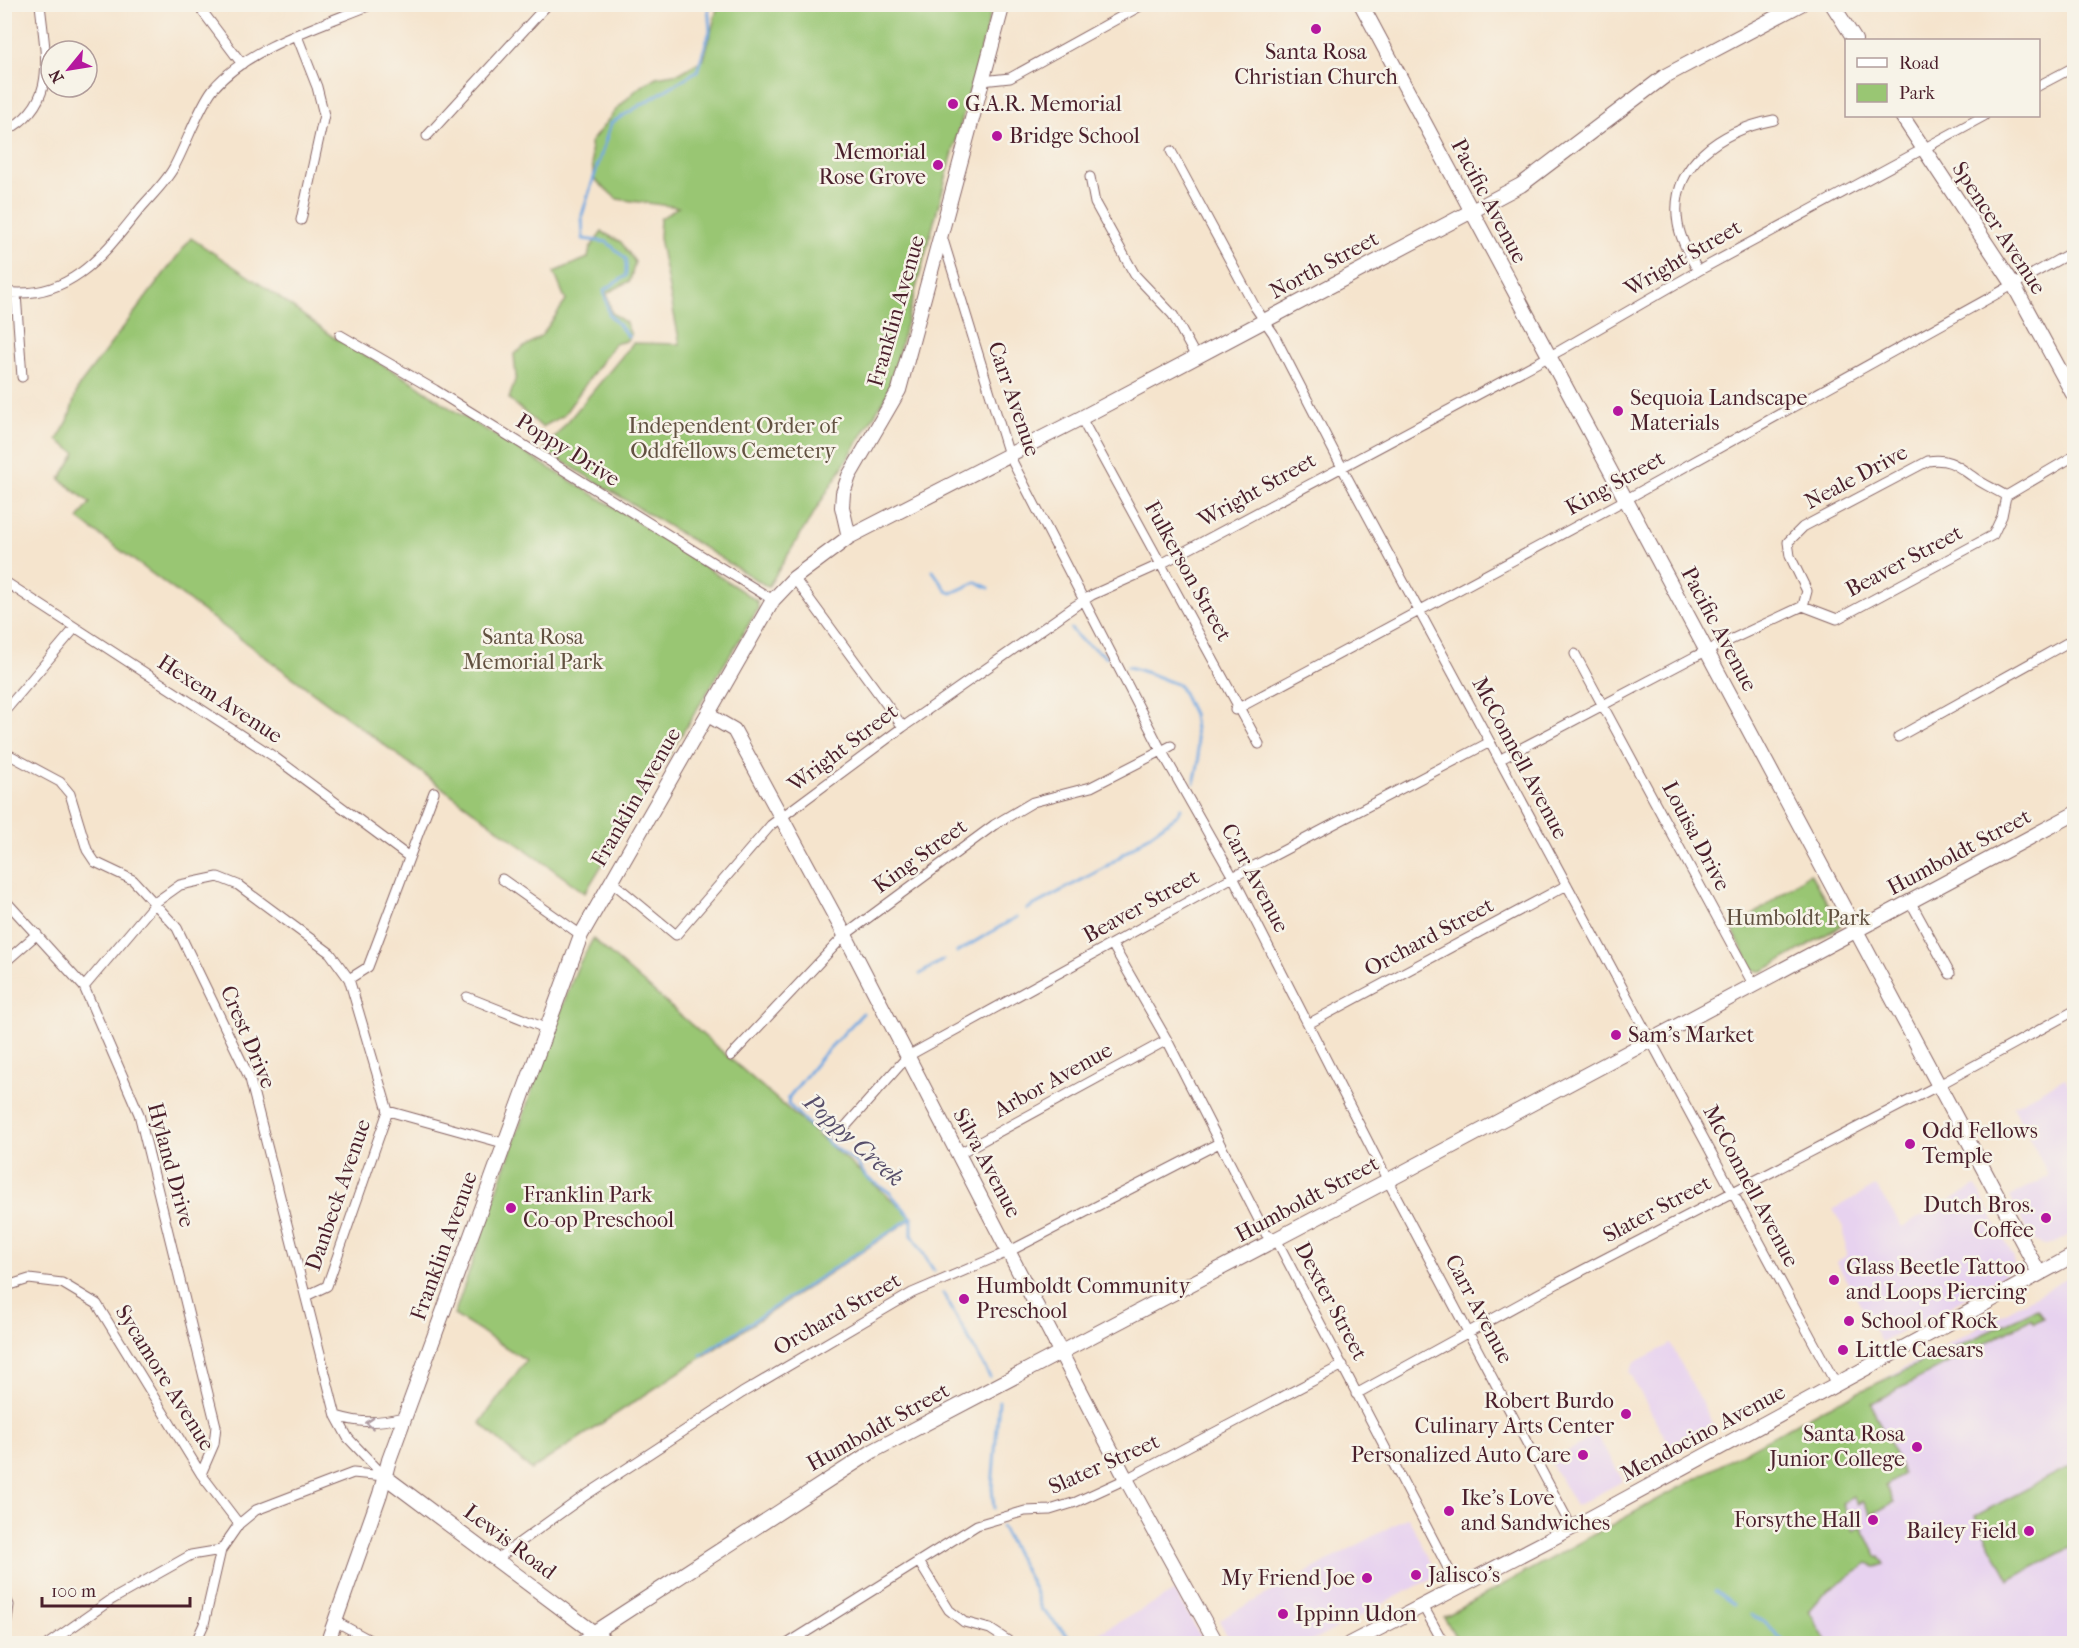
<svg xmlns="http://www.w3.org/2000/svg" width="2079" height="1648" font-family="'IM FELL French Canon',serif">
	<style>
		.built { fill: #e7d2ef }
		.green { fill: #99c673; stroke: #72724f; stroke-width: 1.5 }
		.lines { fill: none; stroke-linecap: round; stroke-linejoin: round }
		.stream { stroke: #73a9e1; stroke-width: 3 }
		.street-casing { stroke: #866464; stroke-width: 11 }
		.secondary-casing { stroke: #866464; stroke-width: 16 }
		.street { stroke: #fff; stroke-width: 9 }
		.secondary { stroke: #fff; stroke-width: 14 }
		.oneway { stroke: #ae9aa0 }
		.poi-dot { fill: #b5179e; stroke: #f7f3e8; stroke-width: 2 }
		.labels { text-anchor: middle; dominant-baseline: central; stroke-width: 5; stroke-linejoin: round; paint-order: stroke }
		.poi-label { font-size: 22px; fill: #4a1f2b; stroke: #f7f3e8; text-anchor: start }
		.street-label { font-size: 22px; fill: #4a1f2b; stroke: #f7f3e8 }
		.park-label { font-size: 22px; fill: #625141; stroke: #f7f3e8 }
		.water-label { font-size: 24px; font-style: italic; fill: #584f6b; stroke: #f7f3e8 }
	</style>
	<rect width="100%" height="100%" fill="#f7f3e8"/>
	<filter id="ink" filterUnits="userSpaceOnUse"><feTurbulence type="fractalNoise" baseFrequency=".0167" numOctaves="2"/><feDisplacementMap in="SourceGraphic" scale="12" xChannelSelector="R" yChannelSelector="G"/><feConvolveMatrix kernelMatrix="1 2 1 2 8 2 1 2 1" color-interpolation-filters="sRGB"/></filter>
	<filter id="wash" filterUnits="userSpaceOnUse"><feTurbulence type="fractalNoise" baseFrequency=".008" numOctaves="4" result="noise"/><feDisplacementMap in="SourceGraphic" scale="24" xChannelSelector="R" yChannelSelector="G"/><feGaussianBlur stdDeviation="1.35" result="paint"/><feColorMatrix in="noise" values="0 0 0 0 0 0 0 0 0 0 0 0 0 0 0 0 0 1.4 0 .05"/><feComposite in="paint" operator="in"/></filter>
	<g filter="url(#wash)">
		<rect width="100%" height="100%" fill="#f5e4cd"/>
		<path class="built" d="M2065 1078 2074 1096V1232L2055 1243 2045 1245 2033 1240 2009 1197 2049 1176 2013 1106Z
			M1876 1186 1902 1227 1976 1186 2014 1258 2013 1269 1962 1300 1881 1342 1836 1262 1846 1256 1844 1229 1833 1209Z
			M2074 1275V1643L1458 1644 1445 1619Z
			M1671 1344 1715 1428 1673 1452 1629 1372 1635 1362Z
			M1597 1435 1623 1481 1576 1506 1550 1461Z
			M1408 1517 1434 1567 1432 1578 1309 1643H1231L1219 1620Z
			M1175 1591 1204 1643H1112L1099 1633Z"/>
		<path class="green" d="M718 5H993L887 395 768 587 544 450 633 343 680 344 659 238 660 219 678 207 617 199 594 179 590 143 615 111 637 89 656 77 680 73 704 59Z
			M602 232 621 242 635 262 630 281 607 293 611 312 626 323 631 335 626 341 614 344 563 416 542 427 509 399 516 377 514 354 542 335 566 301 554 272 588 258 590 248Z
			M191 238 269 290 333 337 413 382 453 410 619 510 757 601 758 609 585 893 78 519 90 503 60 479 76 453 57 440 68 421 78 387Z
			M1810 873 1841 926 1763 971H1753L1733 930Z
			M593 939 913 1218 531 1470 480 1423 526 1360 454 1315 549 1041 578 966Z
			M2037 1309 2043 1318 2034 1323 2031 1319 1872 1403C1878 1430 1896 1448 1903 1474L1886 1486 1894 1502 1871 1515 1863 1501 1857 1504 1853 1497 1842 1503 1853 1530 1861 1526 1878 1557 1880 1556 1885 1564 1876 1567 1868 1564 1822 1595 1809 1610 1827 1643H1459L1444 1617 1822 1409Z
			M2074 1464V1546L2009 1580 1975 1516Z"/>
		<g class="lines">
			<path class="stream" d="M629 337 609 314 604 290 626 276V259L607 242 583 239 582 215 611 123 697 71 710 31 708 4
				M933 571 947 591 952 593 976 582 989 588
				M1071 629 1081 640 1107 657
				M1128 667C1147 671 1161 679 1179 685L1193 714 1199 761 1194 783
				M1027 909 1104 868 1176 816 1181 808
				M957 952 1017 917
				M920 974 943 960
				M863 1013 822 1056 789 1097 788 1104 811 1127 821 1132 828 1143 857 1163 866 1177 889 1192 912 1218V1235L934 1271
				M943 1293 990 1377
				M701 1355 911 1218
				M994 1508 992 1488 999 1401
				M1001 1526 1034 1588 1041 1609 1076 1644
				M1715 1591 1734 1604
				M1751 1615 1763 1621 1787 1644"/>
		</g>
	</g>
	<g filter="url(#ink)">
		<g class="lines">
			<defs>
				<path id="street" d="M197 4 242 64
					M297 36 317 87 324 115 301 220
					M982 81 1010 78 1144 4
					M2038 86 2074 67
					M4 132C60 103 45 56 40 4
					M427 136 548 4
					M1171 151 1255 307 1273 333 1348 479 1836 1384
					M1090 177 1095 203 1126 259 1135 275 1173 315 1196 357
					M941 233 1009 455 1161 750 1233 877 1388 1181 1572 1528
					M1698 271C1690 256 1681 241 1678 224 1668 164 1723 130 1774 120
					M4 292C70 301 104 254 140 209 151 196 166 182 174 167 186 145 199 107 213 89 248 47 323 25 373 4
					M16 294 22 377
					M340 335 435 390 773 600
					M1081 418 1259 744
					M794 578 903 727
					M4 581 273 756 409 857
					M1803 606 1807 591 1790 556 1788 542 1803 527 1928 461C1949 458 1956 465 1972 476 1982 484 1995 489 2006 496
					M1575 654 1753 984
					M1235 710 1625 500 2074 251
					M4 712 75 628
					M1898 737 2074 639
					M4 752 60 782 70 794 87 850 95 862 133 880 177 928 250 1079 336 1416 348 1438 384 1476
					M1499 760 1694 657 1803 606 1837 619 1993 535 2002 516 2006 496 2074 456
					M502 879 581 935
					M612 882 676 935 771 825 903 727 1075 606 1092 595 1161 564 1561 350 1698 271 1984 116
					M4 899 84 987 139 1114 216 1426 214 1444 201 1474
					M1910 901 1950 974
					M1112 944 1167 1040 1266 1234 1276 1239 1458 1587
					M4 963 37 934
					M349 979 368 967 434 792
					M84 987 156 902 180 885 218 877 238 885 330 953 349 979 388 1111 327 1286 306 1296
					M467 997 545 1028
					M1310 1023 1567 885
					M731 1056 845 935 994 825 1033 802 1091 787 1171 746
					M388 1111 503 1143
					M837 1136 908 1056 1233 877 1490 742
					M958 1154 1167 1040
					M4 1287 29 1279 62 1283 97 1304 201 1474 239 1524
					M1356 1394 1558 1283 1939 1085 2074 1011
					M336 1416C363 1424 377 1423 404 1417
					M498 1558 583 1497 742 1393 912 1293 1010 1251 1219 1143
					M919 1562 949 1610 964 1622 990 1629 1013 1644
					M4 1594 9 1605 4 1643
					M1423 1606 1444 1644
					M335 1621 377 1644
					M48 1644 111 1600 191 1555 221 1550 239 1524 256 1510 353 1473 384 1476
					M195 1644 204 1624 221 1550
					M573 1644 593 1633
					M787 1644 977 1525 1025 1511 1050 1510 1076 1502 1126 1479 1343 1365"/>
				<path id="secondary" d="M1361 4 2039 1273
					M1832 4 1855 40
					M1902 116 2013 284 2074 396
					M849 537 842 507 843 493 849 476 899 390 1003 4
					M708 715 734 730 845 935 1126 1479 1217 1644
					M384 1476 609 1644
					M593 1633 873 1451 1400 1174 2074 814
					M327 1644 380 1494 389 1460 581 935 773 600 794 578 849 537 1081 418 1521 185 1665 76 1801 4
					M1349 1644 1572 1528 2074 1255"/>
			</defs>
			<use href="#street" class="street-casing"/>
			<use href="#secondary" class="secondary-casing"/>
			<use href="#street" class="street"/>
			<use href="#secondary" class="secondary"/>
		</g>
		<defs><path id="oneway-chevron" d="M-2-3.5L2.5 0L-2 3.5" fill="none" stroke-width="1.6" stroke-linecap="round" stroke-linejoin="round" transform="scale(1.5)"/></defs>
		<use class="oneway" href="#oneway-chevron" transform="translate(370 1423) rotate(-177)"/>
	</g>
	<g class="poi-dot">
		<circle cx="1316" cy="29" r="6"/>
		<circle cx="953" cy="104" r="6"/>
		<circle cx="997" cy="136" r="6"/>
		<circle cx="938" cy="165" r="6"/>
		<circle cx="1618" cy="411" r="6"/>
		<circle cx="1616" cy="1035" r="6"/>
		<circle cx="1910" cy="1144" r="6"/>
		<circle cx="511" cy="1208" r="6"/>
		<circle cx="2046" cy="1218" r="6"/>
		<circle cx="1834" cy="1280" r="6"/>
		<circle cx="964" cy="1299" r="6"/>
		<circle cx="1849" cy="1321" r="6"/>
		<circle cx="1843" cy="1350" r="6"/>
		<circle cx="1626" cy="1414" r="6"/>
		<circle cx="1917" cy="1447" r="6"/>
		<circle cx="1583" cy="1455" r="6"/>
		<circle cx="1449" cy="1511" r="6"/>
		<circle cx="1873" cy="1520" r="6"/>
		<circle cx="2029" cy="1531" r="6"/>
		<circle cx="1416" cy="1575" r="6"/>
		<circle cx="1367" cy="1578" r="6"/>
		<circle cx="1283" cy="1614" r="6"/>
	</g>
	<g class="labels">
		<g class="poi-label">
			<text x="1316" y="52" text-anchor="middle">Santa Rosa<tspan x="1316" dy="25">Christian Church</tspan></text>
			<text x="965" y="104">G.A.R. Memorial</text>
			<text x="1009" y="136">Bridge School</text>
			<text x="926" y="152" text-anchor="end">Memorial<tspan x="926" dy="25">Rose Grove</tspan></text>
			<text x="1630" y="398">Sequoia Landscape<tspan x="1630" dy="25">Materials</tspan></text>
			<text x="1628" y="1035">Sam's Market</text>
			<text x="1922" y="1131">Odd Fellows<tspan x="1922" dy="25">Temple</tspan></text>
			<text x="523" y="1195">Franklin Park<tspan x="523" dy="25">Co-op Preschool</tspan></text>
			<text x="2034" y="1205" text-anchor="end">Dutch Bros.<tspan x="2034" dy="25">Coffee</tspan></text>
			<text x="1846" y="1267">Glass Beetle Tattoo<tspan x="1846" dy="25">and Loops Piercing</tspan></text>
			<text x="976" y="1286">Humboldt Community<tspan x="976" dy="25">Preschool</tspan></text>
			<text x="1861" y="1321">School of Rock</text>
			<text x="1855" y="1350">Little Caesars</text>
			<text x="1614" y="1401" text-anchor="end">Robert Burdo<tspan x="1614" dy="25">Culinary Arts Center</tspan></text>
			<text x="1905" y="1434" text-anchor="end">Santa Rosa<tspan x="1905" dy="25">Junior College</tspan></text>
			<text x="1571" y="1455" text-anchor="end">Personalized Auto Care</text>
			<text x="1461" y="1498">Ike's Love<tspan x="1461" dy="25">and Sandwiches</tspan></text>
			<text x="1861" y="1520" text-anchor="end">Forsythe Hall</text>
			<text x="2017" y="1531" text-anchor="end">Bailey Field</text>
			<text x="1428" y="1575">Jalisco's</text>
			<text x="1355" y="1578" text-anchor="end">My Friend Joe</text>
			<text x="1295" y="1614">Ippinn Udon</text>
		</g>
		<g class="street-label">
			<text transform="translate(1489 201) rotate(62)">Pacific Avenue</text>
			<text transform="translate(1999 228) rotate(57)">Spencer Avenue</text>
			<text transform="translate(1683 258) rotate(-30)">Wright Street</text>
			<text transform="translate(1324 265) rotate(-28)">North Street</text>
			<text transform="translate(896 311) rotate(-74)">Franklin Avenue</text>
			<text transform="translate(1014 399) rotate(71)">Carr Avenue</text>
			<text transform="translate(568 450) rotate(32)">Poppy Drive</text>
			<text transform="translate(1856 477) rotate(-28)">Neale Drive</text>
			<text transform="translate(1615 483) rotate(-29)">King Street</text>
			<text transform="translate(1257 490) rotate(-29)">Wright Street</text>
			<text transform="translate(1904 561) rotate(-28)">Beaver Street</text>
			<text transform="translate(1188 571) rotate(61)">Fulkerson Street</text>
			<text transform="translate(1719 629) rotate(62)">Pacific Avenue</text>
			<text transform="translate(220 699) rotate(33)">Hexem Avenue</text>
			<text transform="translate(843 748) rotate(-37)">Wright Street</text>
			<text transform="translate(1520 758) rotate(62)">McConnell Avenue</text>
			<text transform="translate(636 797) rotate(-60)">Franklin Avenue</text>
			<text transform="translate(1696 836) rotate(62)">Louisa Drive</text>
			<text transform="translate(1959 852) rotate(-28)">Humboldt Street</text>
			<text transform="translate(920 856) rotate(-36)">King Street</text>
			<text transform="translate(1255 878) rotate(62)">Carr Avenue</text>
			<text transform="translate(1141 906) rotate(-29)">Beaver Street</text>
			<text transform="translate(1429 937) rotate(-28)">Orchard Street</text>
			<text transform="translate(248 1037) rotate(67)">Crest Drive</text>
			<text transform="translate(1053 1080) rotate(-29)">Arbor Avenue</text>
			<text transform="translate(987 1163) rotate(62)">Silva Avenue</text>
			<text transform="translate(171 1165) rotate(75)">Hyland Drive</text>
			<text transform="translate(1751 1186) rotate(62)">McConnell Avenue</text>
			<text transform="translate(338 1195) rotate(-71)">Danbeck Avenue</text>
			<text transform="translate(1307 1199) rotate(-28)">Humboldt Street</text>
			<text transform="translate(1657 1209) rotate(-28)">Slater Street</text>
			<text transform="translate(444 1246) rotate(-70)">Franklin Avenue</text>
			<text transform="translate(1331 1301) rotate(62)">Dexter Street</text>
			<text transform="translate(1479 1309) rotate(62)">Carr Avenue</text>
			<text transform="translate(837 1314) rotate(-30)">Orchard Street</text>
			<text transform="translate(165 1378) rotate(58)">Sycamore Avenue</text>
			<text transform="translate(878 1427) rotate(-29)">Humboldt Street</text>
			<text transform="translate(1703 1433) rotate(-28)">Mendocino Avenue</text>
			<text transform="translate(1104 1464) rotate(-24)">Slater Street</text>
			<text transform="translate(510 1542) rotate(37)">Lewis Road</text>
		</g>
		<g class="park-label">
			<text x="733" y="426">Independent Order of<tspan x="733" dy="25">Oddfellows Cemetery</tspan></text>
			<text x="533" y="637">Santa Rosa<tspan x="533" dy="25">Memorial Park</tspan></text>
			<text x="1798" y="918">Humboldt Park</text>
		</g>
		<g class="water-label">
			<text transform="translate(854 1140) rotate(42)">Poppy Creek</text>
		</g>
	</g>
	<rect width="2079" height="1648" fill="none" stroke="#f7f3e8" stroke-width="24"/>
	<rect x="1845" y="39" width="195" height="78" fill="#f7f3e8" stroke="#b29e9c" stroke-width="1.5"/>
	<rect x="1857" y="58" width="30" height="9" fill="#ffffff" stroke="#b29e9c" stroke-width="1.5"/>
	<text x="1899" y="69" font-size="18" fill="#4a1f2b">Road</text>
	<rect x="1857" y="84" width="30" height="18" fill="#99c673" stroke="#b29e9c" stroke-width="1.5"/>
	<text x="1899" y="99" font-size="18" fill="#4a1f2b">Park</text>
	<g transform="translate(69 69) rotate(240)"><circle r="28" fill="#f7f3e8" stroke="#b29e9c" stroke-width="1.5"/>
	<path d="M0-4.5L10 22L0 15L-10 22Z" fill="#b5179e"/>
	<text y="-9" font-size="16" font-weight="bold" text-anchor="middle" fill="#4a1f2b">N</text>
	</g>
	<path d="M42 1597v9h148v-9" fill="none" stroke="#4a1f2b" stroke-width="3"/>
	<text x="51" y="1597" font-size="18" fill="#4a1f2b" stroke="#f7f3e8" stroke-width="4.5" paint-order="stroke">100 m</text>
</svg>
